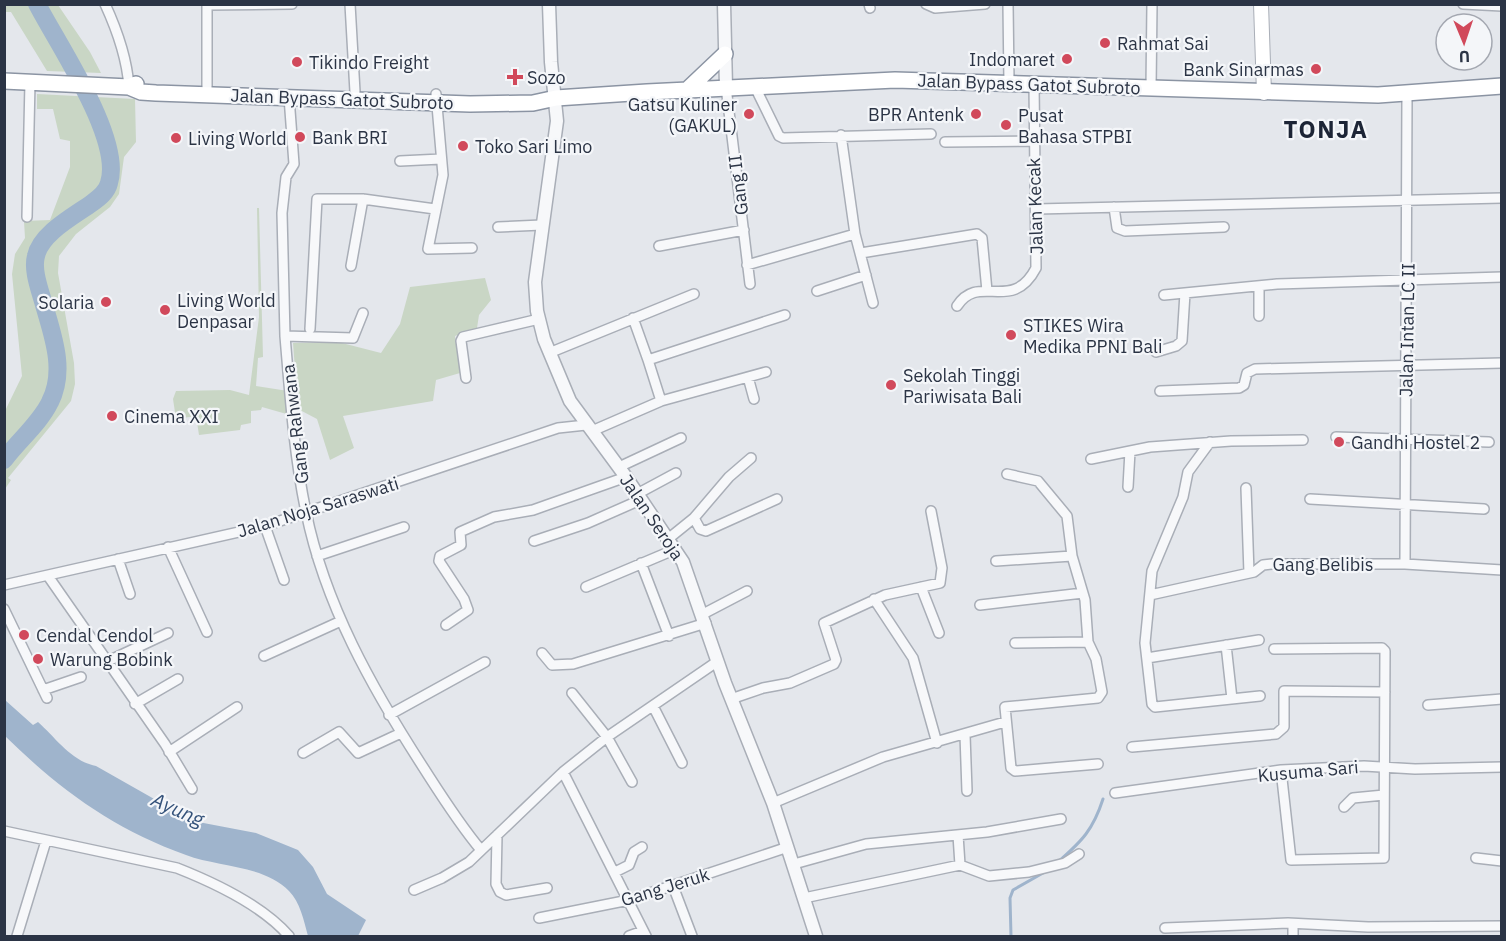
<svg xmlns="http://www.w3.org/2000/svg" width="1506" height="941" font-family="'IBM Plex Sans',sans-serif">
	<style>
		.green { fill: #c9d6c5 }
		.water { fill: #9fb4cc }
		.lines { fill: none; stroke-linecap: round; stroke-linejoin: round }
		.stream { stroke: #9fb4cc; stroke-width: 3 }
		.river { stroke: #9fb4cc; stroke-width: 18 }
		.minor-casing { stroke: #a9aeb7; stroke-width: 12 }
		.tertiary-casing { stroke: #a9aeb7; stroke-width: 15 }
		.secondary-casing { stroke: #a9aeb7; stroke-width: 16 }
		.trunk-casing { stroke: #8b94a3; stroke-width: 18 }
		.minor { stroke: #f7f8fa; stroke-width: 9 }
		.tertiary { stroke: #f7f8fa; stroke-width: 12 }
		.secondary { stroke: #fff; stroke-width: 14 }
		.trunk { stroke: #fff; stroke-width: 15 }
		.poi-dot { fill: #d1495b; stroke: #f4f6f9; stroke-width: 2 }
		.labels { text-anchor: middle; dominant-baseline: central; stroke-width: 4.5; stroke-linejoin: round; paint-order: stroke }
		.poi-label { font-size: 18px; fill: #2b3445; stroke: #f4f6f9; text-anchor: start }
		.street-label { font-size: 18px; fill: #2b3445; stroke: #f4f6f9 }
		.water-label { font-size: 20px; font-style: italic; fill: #34527a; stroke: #f4f6f9 }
		.district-label { font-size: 24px; font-weight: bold; letter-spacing: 1.5px; fill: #1d2536; stroke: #f4f6f9 }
	</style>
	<rect width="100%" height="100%" fill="#e4e7ec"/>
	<path class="green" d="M4 5H58L90 52 101 73 47 71 11 12H5Z
		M37 94 135 99 136 142 124 157 119 194 110 207 76 234 59 256 58 273 74 363 75 384 71 401 8 478 11 480 5 489V411L22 376 12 274 15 254 25 238 24 221 50 220 70 167V141L60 139 53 109H37Z
		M257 208H259L263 357 258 358 256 386 288 391 290 415 262 407 261 410 251 411V423L241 425 240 430 199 435 196 416 176 419 173 399 176 391 230 390 249 395 259 317Z
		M485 278 491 300 479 315 477 328 455 336 460 373 436 380 433 401 343 416 354 448 330 460 317 419 298 409 293 343 338 342 381 353 400 324 410 287Z"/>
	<path class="water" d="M5 700 33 725 38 722C56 738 71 761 96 766L193 821 256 833 298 850 313 867 327 894 366 920 358 936H308C304 921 300 902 289 891 264 865 217 867 186 855 113 829 59 789 5 736Z"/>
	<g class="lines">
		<path class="stream" d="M1058 862C1082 841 1093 830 1103 799
			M1011 936 1010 898 1013 890 1043 873"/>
		<path class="river" d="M4 460C18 441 40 423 50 402 66 371 53 336 44 305 40 290 32 270 36 256 41 233 74 216 92 203 99 198 107 192 109 183 123 139 58 45 37 4"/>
		<defs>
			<path id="minor" d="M105 4C117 30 127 58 129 87
				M350 4 355 92
				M869 4 870 8
				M926 4 935 8 985 4
				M1008 4 1009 82
				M1463 4 1502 6
				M207 5 292 4
				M754 85 779 136 783 138 931 134
				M726 87 750 284
				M1151 88 1152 4
				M436 94 443 175 428 249 472 248
				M207 95V4
				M841 135 855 234 873 303
				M945 142 1033 141
				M400 161 441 159
				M1114 207 1117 228 1125 231 1224 227
				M1037 209 1502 198
				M27 217 30 82
				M498 227 542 225
				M659 246 744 230
				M861 253 977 234 982 238 987 291
				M747 265 855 234
				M351 266 363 199
				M1259 286V316
				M817 291 866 275
				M1164 295 1277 284 1502 277
				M957 306C979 272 1012 314 1036 268L1034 83
				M363 313 353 338 285 336C290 395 294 455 306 512 325 605 372 688 423 767 441 795 459 824 481 850
				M633 318 648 360
				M310 329 317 199H363L435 209
				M285 336 282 213 286 177 294 164 289 97
				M1156 352 1176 346 1182 341 1185 293
				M549 353 694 294
				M748 377 754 399
				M466 378 461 341 463 337 539 319
				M1160 391 1239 388 1244 385 1247 373 1255 369 1502 363
				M661 401 648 360 785 315
				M592 431 661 401 766 372
				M1336 437 1489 442
				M1210 442 1188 472 1183 497 1152 571 1145 643 1152 704 1155 707 1260 696
				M1091 459 1150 447 1231 441 1303 440
				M619 467 681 438
				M1007 474 1038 481 1067 516 1072 556 1085 600 1088 642 1096 659 1102 692 1098 698 1005 707 1011 768 1015 771 1098 764
				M1128 487 1130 451
				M1246 488 1249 573
				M637 494 676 473
				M1310 499 1484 509
				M694 518 700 529 706 531 777 499
				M265 526 284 580
				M668 539 694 518 729 477 751 458
				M534 541 588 523 640 500
				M168 547 207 632
				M317 556 404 527
				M118 559 130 594
				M996 561 1072 556
				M641 563 669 636
				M1405 564 1407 95
				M48 576 165 744 192 789
				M4 585 265 526 558 428 586 425
				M586 587 676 549
				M921 587 939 633
				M1150 595 1254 572 1263 565 1272 564H1405L1502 570
				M874 599 913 658 937 743
				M980 605 1083 593
				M4 609 47 698
				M703 614 747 591
				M446 625 468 610 464 599 439 561 440 556 461 545 460 532 494 517 533 510 626 477
				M1015 643 1088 642
				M1226 645 1232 699
				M1274 649 1382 648 1385 651 1384 858 1291 860 1281 770
				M542 653 552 665 573 664 706 623
				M264 656 341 621
				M1147 658 1259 640
				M106 662 168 633
				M43 690 81 677
				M572 693 607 737 632 782
				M731 699 763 688 790 683 834 664 836 660 824 623 885 595 940 583 942 568 931 511
				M135 704 178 679
				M1428 705 1502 699
				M653 706 682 763
				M389 715 485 662
				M965 735 967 791
				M1132 747 1276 734 1284 727V691L1385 692
				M169 752 237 707
				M303 753 339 732 358 753 401 733
				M563 772 646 936
				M1115 793 1281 770 1364 766 1415 769 1502 767
				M773 803 883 757 1005 722
				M1344 807 1353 798 1384 795
				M4 831 177 868C215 883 262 905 289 936
				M497 835 496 884 500 892 506 895 547 888
				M958 835 960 865
				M1476 858 1502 861
				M794 864 866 844 987 832 1061 819
				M615 872 629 865 634 852 642 847
				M673 886 692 936
				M414 890 442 878 469 862 563 772 607 737 718 661
				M804 898 960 865 989 876 1029 872 1065 863 1079 854
				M539 918 629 900 788 847
				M1293 924V936
				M1165 928 1288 923 1368 927 1502 926
				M17 936 46 841
				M629 936 643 931"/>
			<path id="tertiary" d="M549 4 551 62 557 121 535 282 537 311 544 339 570 401 626 477 683 562 725 683 773 803 816 936
				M724 4 726 87"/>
			<path id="secondary" d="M1261 4 1264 93"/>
			<path id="trunk" d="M4 81 129 87 136 84
				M129 87 141 92 156 93 470 104 533 103 556 98 647 92 895 80 1378 95 1502 86
				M688 89 725 54"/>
		</defs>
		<use href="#minor" class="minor-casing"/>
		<use href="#tertiary" class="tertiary-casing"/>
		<use href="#secondary" class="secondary-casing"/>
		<use href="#trunk" class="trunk-casing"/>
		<use href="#minor" class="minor"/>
		<use href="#tertiary" class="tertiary"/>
		<use href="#secondary" class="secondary"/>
		<use href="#trunk" class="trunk"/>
	</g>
	<g class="poi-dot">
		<circle cx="1105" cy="43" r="6"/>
		<circle cx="1067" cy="59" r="6"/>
		<circle cx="297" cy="62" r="6"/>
		<circle cx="1316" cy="69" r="6"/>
		<path d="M512 68h6v6h6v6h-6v6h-6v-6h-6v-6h6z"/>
		<circle cx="749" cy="114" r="6"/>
		<circle cx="976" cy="114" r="6"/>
		<circle cx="1006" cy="125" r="6"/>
		<circle cx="300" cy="137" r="6"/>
		<circle cx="176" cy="138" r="6"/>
		<circle cx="463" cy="146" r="6"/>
		<circle cx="106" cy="302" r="6"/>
		<circle cx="165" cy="310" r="6"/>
		<circle cx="1011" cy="335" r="6"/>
		<circle cx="891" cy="385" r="6"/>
		<circle cx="112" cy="416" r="6"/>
		<circle cx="1339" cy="442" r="6"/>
		<circle cx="24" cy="635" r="6"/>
		<circle cx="38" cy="659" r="6"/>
	</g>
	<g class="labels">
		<g class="poi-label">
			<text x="1117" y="43">Rahmat Sai</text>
			<text x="1055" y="59" text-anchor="end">Indomaret</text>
			<text x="309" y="62">Tikindo Freight</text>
			<text x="1304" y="69" text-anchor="end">Bank Sinarmas</text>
			<text x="527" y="77">Sozo</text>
			<text x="737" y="104" text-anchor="end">Gatsu Kuliner<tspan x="737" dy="21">(GAKUL)</tspan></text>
			<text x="964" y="114" text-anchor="end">BPR Antenk</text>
			<text x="1018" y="115">Pusat<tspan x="1018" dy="21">Bahasa STPBI</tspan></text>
			<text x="312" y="137">Bank BRI</text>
			<text x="188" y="138">Living World</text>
			<text x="475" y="146">Toko Sari Limo</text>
			<text x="177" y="300">Living World<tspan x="177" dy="21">Denpasar</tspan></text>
			<text x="94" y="302" text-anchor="end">Solaria</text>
			<text x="1023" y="325">STIKES Wira<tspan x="1023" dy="21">Medika PPNI Bali</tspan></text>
			<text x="903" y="375">Sekolah Tinggi<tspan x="903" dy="21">Pariwisata Bali</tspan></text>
			<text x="124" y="416">Cinema XXI</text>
			<text x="1351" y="442">Gandhi Hostel 2</text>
			<text x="36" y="635">Cendal Cendol</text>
			<text x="50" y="659">Warung Bobink</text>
		</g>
		<g class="street-label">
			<text transform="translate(1029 84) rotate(2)">Jalan Bypass Gatot Subroto</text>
			<text transform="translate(342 99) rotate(2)">Jalan Bypass Gatot Subroto</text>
			<text transform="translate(738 185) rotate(-97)">Gang II</text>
			<text transform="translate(1035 206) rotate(-92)">Jalan Kecak</text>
			<text transform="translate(1407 330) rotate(-89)">Jalan Intan LC II</text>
			<text transform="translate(295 424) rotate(-97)">Gang Rahwana</text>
			<text transform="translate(318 507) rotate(-17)">Jalan Noja Saraswati</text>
			<text transform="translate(652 517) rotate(56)">Jalan Seroja</text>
			<text x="1323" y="564">Gang Belibis</text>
			<text transform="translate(1308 771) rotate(-5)">Kusuma Sari</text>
			<text transform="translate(665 887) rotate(-17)">Gang Jeruk</text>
		</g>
		<g class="water-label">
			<text transform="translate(178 809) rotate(24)">Ayung</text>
		</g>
		<g class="district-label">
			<text x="1326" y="129">TONJA</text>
		</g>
	</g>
	<rect width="1506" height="941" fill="none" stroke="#2b3445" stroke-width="12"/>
	<g transform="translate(1464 42) rotate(178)"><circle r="28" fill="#f4f6f9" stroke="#a4a8b1" stroke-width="1.5"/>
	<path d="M0-4.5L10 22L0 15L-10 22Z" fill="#d1495b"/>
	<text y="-9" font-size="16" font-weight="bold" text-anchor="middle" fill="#2b3445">U</text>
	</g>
</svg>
